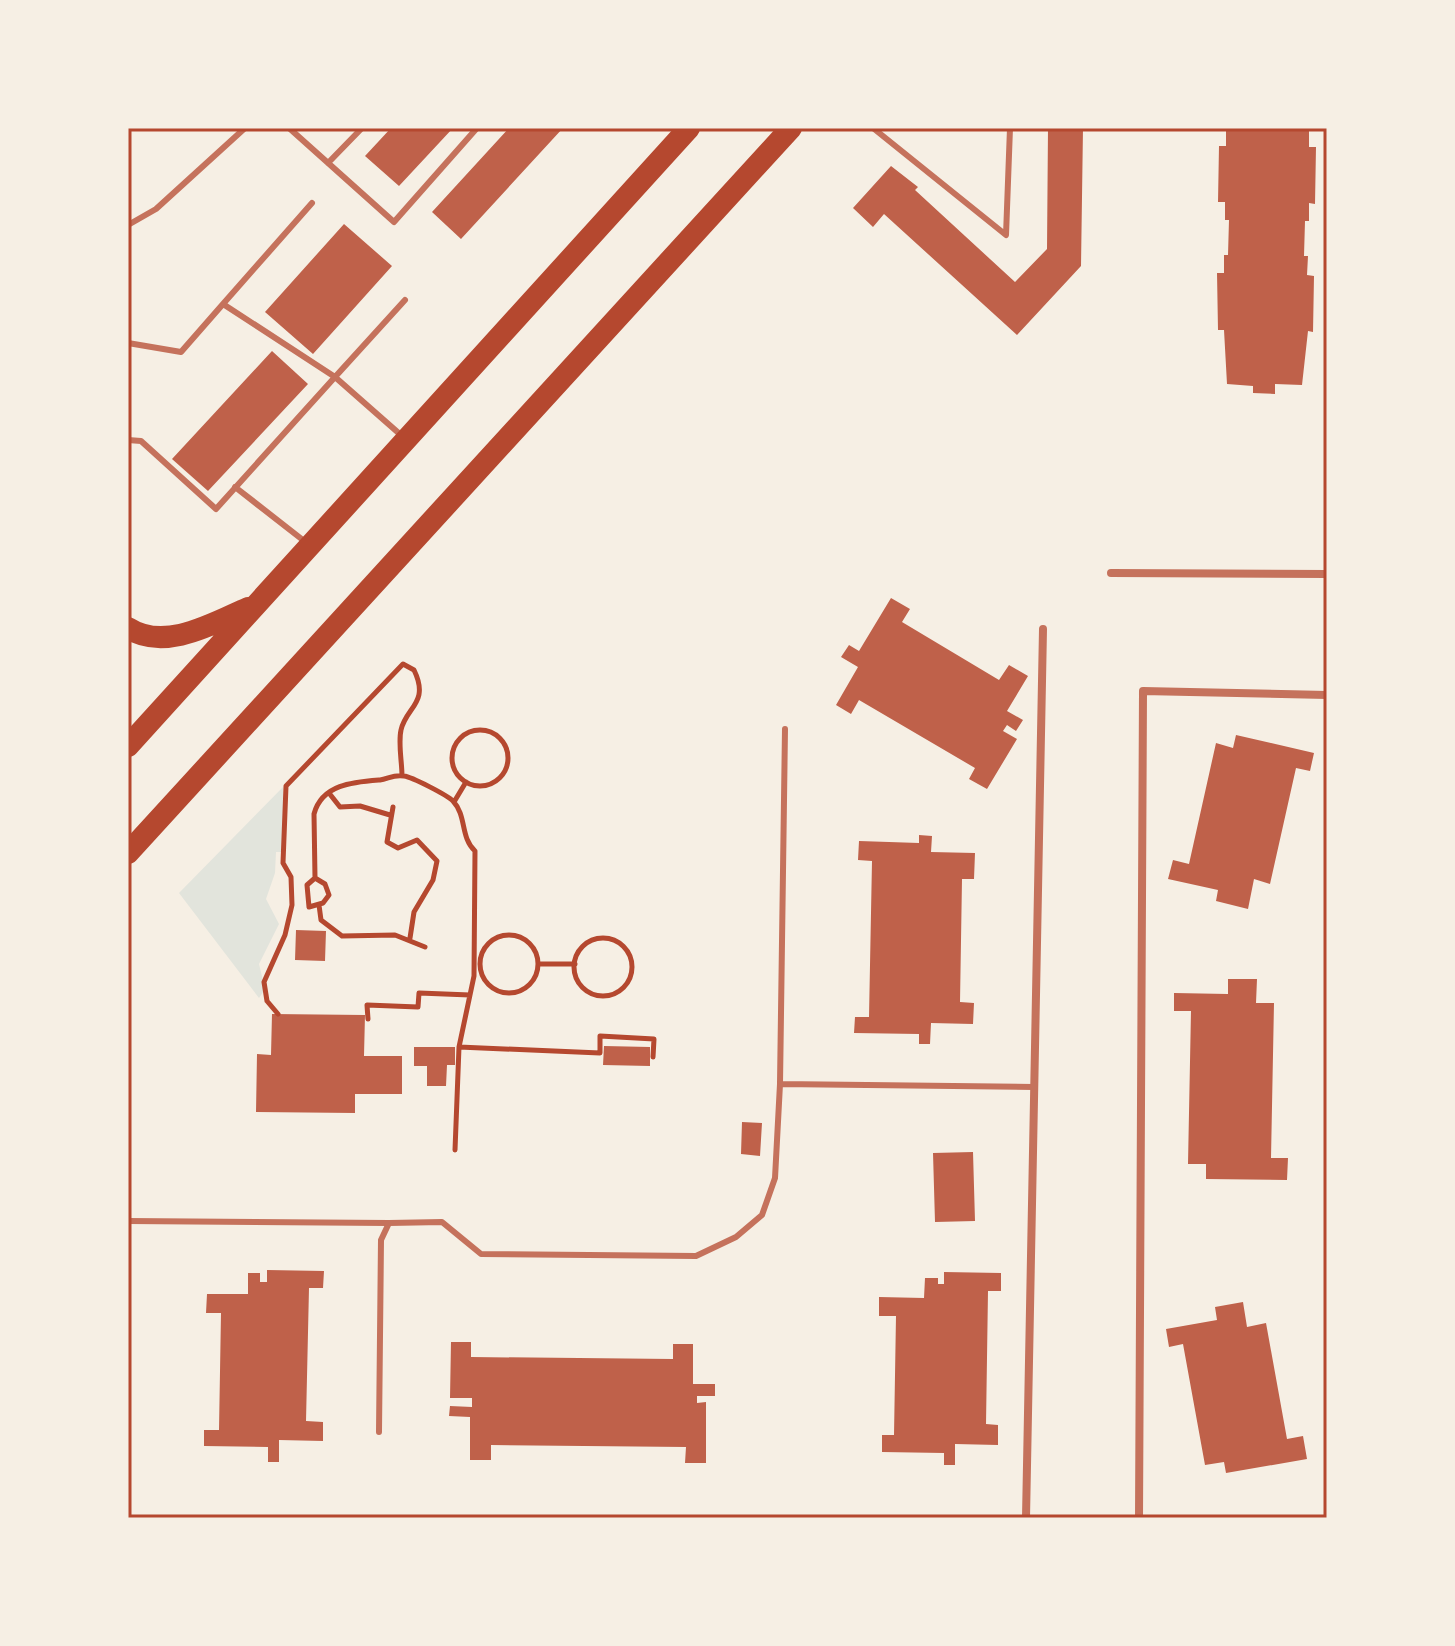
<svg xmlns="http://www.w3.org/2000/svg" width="1455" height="1646" font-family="'Fira Sans',sans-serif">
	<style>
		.green { fill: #e2e4dc }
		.building { fill: #bf614a }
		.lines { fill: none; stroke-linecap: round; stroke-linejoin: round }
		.path { stroke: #b5482f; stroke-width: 5 }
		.service { stroke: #c5725c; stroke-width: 6 }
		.minor { stroke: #c5725c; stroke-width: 8 }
		.trunk { stroke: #b5482f; stroke-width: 22 }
		.neatline { fill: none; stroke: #b5482f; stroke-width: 3 }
	</style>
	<rect width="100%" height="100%" fill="#f6efe4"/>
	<path class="green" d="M283 787 284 852H276L275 873 266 899 279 924 259 964 265 989 259 998 179 893Z"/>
	<path class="building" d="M391 128H453L399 186 365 156Z
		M509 128H563L461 239 432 212Z
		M1048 128H1083L1081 266 1017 335 884 214 873 227 853 208 891 166 918 187 915 190 1015 282 1047 249Z
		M1226 128H1309V147H1316L1315 204 1309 203V221H1305L1304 256H1308L1307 275 1314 276 1313 332 1308 331 1302 385 1275 384V394L1253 393V386L1227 384 1224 330H1218L1217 273H1224V255H1228L1229 220H1225V202H1218L1219 146H1226Z
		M344 224 392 266 313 354 265 312Z
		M272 351 308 384 208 491 172 459Z
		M891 598 910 609 902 622 999 680 1009 665 1028 676 1007 711 1023 720 1016 731 1007 725 1003 731 1017 739 987 789 969 779 975 768 859 700 851 714 836 705 858 667 841 657 849 645 859 651Z
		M1236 735 1314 753 1310 771 1296 768 1270 884 1254 879 1248 909 1216 901 1218 890 1168 879 1173 860 1189 864 1216 743 1233 748Z
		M919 835 932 836 931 852 975 853 974 879H962L960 1002 974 1003 973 1024 931 1023 930 1044H919V1034L854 1033 855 1017H869L872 861 858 860 859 841 919 843Z
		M296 930 326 931 325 961 295 960Z
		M1228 979H1257L1256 1003H1274L1271 1158H1288L1287 1180 1206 1179V1164H1188L1191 1011H1174V993L1228 994Z
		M272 1014 365 1015 364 1056H402V1094H355V1113L256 1112 257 1054 271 1055Z
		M604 1046 650 1047V1066L603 1065Z
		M414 1047H455V1065H447L446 1086H427V1066H414Z
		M742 1122 762 1123 760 1156 741 1154Z
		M973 1152 975 1221 935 1222 933 1153Z
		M267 1270 324 1271 323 1288H309L306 1421 323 1422V1441L279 1440V1462H268V1447L204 1446V1430H219L221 1313H206L207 1294H248V1273H260V1282H267Z
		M944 1272 1001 1273V1291H988L986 1424 998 1425V1445L955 1444V1465H944V1453L882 1452V1435H894L896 1316H879V1297L924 1298 925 1278H938V1284H944Z
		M1243 1302 1247 1327 1266 1323 1287 1439 1303 1436 1307 1459 1226 1473 1224 1462 1205 1465 1183 1344 1169 1347 1166 1329 1217 1320 1215 1307Z
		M451 1342H471V1357L673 1359V1344H693V1384H715V1396H697V1403L706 1402V1463H685L686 1447 491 1445V1460H470V1417L449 1416 450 1406 472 1407V1398H450Z"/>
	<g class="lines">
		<path class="path" d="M452 758a28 28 0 1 1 56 0a28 28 0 1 1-56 0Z
			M329 793 340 807 360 806 390 815
			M454 802 466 782
			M393 807 387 842 398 848 417 840 437 861 433 880 414 912 410 938
			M315 878 314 814C322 784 354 782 380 780 388 779 394 774 404 776 412 777 447 795 453 801 467 816 460 837 475 851L474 976 459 1047 455 1150
			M315 878 325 884 329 895 323 903 309 907 307 885Z
			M319 905 321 920 342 936 395 935 425 947
			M480 964a29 29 0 1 1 58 0a29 29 0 1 1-58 0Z
			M574 967a29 29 0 1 1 58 0a29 29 0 1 1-58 0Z
			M538 964H575
			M278 1014 267 1001 264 982 285 935 292 905 291 877 283 863 286 786 403 664 414 670C430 703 406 707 401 730 398 743 402 762 402 776
			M368 1019 367 1005 418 1007 419 993 470 995
			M459 1047 600 1053V1036L654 1039 653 1057"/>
		<path class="service" d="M289 128 394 222 477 128
			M873 128 1006 235 1010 128
			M328 163 362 128
			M128 225 156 209 245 128
			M223 304 312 203
			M128 343 181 352 223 304 335 377 216 509 141 441 128 440
			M402 436 335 377 405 300
			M235 487 308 544
			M785 729 780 1084 1034 1087
			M128 1221 389 1223
			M379 1432 381 1240 389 1223 442 1222 481 1254 696 1256 736 1237 762 1215 775 1178 780 1084"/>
		<path class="minor" d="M1111 573 1327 574
			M1026 1518 1043 629
			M1139 1518 1143 691 1327 695"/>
		<path class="trunk" d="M128 628C165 652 214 623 248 608
			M128 746 689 128
			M128 853 791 128"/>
	</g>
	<rect width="1455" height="1646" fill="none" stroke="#f6efe4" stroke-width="260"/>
	<rect x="130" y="130" width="1195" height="1386" class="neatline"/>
</svg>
